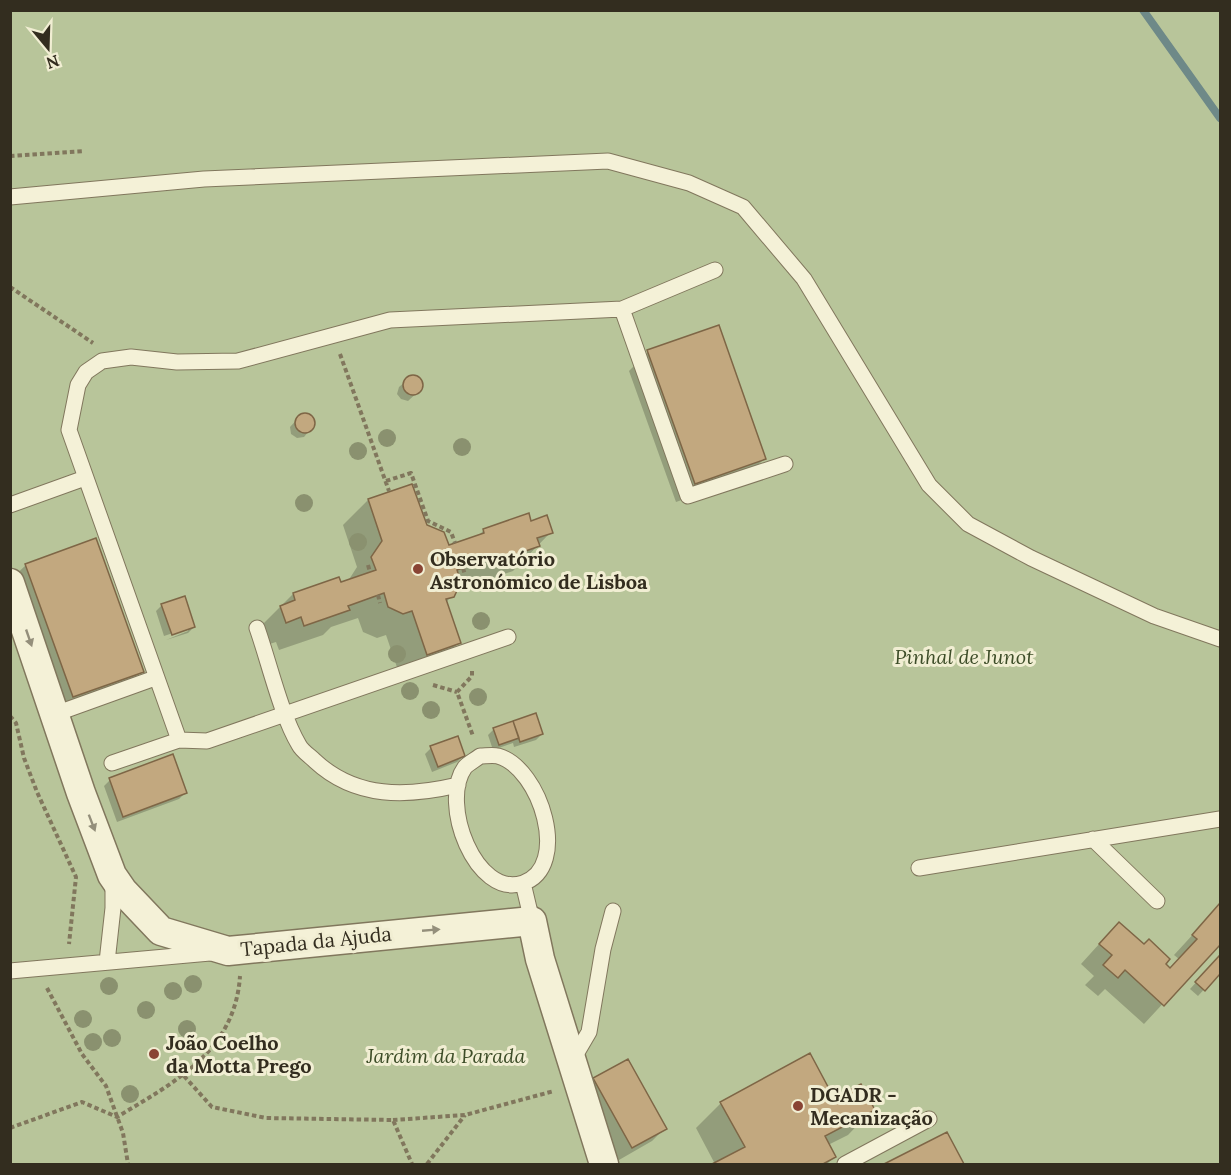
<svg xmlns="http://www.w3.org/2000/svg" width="1231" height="1175" font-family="Lora,serif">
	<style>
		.green { fill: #b8c59a }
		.shadow { fill: #0003 }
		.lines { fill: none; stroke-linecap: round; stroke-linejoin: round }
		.stream { stroke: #6e8988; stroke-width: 8 }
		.building { fill: #c2a87f; stroke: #7e6646; stroke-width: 1.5 }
		.lane-casing { stroke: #81775d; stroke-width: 17 }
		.street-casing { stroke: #81775d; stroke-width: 31 }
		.path { stroke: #81775d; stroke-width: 4; stroke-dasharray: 4.5 3; stroke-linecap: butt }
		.lane { stroke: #f4f1d7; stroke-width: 15 }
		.street { stroke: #f4f1d7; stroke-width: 28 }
		.tree { fill: #8a916f }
		.oneway { fill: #948f7b }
		.poi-dot { fill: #894434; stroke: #f1eed3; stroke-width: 2 }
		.labels { text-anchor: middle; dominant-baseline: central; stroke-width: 6; stroke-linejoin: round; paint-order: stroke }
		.poi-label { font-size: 20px; font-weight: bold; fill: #332d1f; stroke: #f1eed3; text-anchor: start }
		.park-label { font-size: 20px; font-style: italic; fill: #3d4d28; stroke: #f1eed3 }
		.street-label { font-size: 20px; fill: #332d1f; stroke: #f1eed3 }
	</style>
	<rect width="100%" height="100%" fill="#e8e5c5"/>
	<path class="green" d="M10 11H1220V1164H11Z"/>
	<path class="shadow" d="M648 352 765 458 745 478 676 502 629 371Z
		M412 376 419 379 420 390 408 401 401 399 397 394 399 387Z
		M308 414 313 419V426L304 437 297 438 291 434 290 427 301 415Z
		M411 485 426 527 448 547 477 537 484 530 530 522 551 532 513 571 469 586 467 582 458 585 446 603 459 642 434 668 401 679 386 635 377 638 363 632 358 618 331 627 323 635 279 650 276 642 260 647 255 632 293 594 338 579 340 584 348 581 357 567 343 525 368 500Z
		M26 565 142 671 123 690 53 715 10 580Z
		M162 605 194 627 188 633 166 640 188 631V628L164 636 156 611Z
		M494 729 542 734 536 740 514 747 513 743 493 750 488 735Z
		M431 748 463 756 457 762 432 772 425 754Z
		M110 780 185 793 179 799 117 822 104 786Z
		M1220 905V942L1144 1024 1105 989 1098 996 1085 985 1094 976 1081 964 1100 943 1164 964 1169 969 1179 959 1174 955Z
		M1220 956V972L1198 996 1190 989Z
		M594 1079 665 1128 652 1141 619 1160 581 1092Z
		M834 1100 873 1109 848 1135 828 1145 834 1157 827 1164H715L696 1128 721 1103Z
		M946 1134 962 1164H888Z"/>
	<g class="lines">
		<path class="stream" d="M1143 10 1220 118"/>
	</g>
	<path class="building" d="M719 325 766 459 695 484 647 350Z
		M403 385a10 10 0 1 1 20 0a10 10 0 1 1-20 0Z
		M295 423a10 10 0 1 1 20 0a10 10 0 1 1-20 0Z
		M412 484 427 525 444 532 449 545 484 533 483 529 529 513 531 521 547 515 553 533 537 538 540 546 494 562 492 557 457 570 461 582 454 597 446 599 461 643 427 655 412 611 403 614 388 607 384 593 348 606 350 610 304 626 301 617 286 623 280 606 295 600 293 593 339 577 341 582 376 570 371 557 382 541 368 499Z
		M96 538 144 672 73 697 25 564Z
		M185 596 195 627 172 635 161 604Z
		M536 713 543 734 520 742 513 721Z
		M513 721 519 738 499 745 493 728Z
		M458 736 465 756 438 767 430 746Z
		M173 754 187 793 123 817 109 778Z
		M1220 903V945L1164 1006 1125 970 1118 978 1103 965 1112 955 1099 944 1119 922 1144 944 1149 939 1170 959 1166 964 1170 968 1197 939 1192 935Z
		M1220 955V974L1205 991 1195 982Z
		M810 1053 834 1098 861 1084 875 1110 825 1136 836 1157 823 1164H712L745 1147 720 1102Z
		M628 1059 667 1129 632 1148 593 1078Z
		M947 1132 964 1164H884Z"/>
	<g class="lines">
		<defs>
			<path id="lane" d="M10 197 204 179 608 161 689 183 743 207 804 279 929 485 968 524 1031 558 1154 616 1220 639
				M622 309 688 496 785 464
				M10 505 85 478
				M257 628C269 662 281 715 299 745 302 751 310 756 315 761 356 799 407 797 458 785
				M508 637 207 741 179 740 69 430 78 385 86 372 102 361 131 357 177 362 238 361 390 320 622 309 715 270
				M55 714 155 678
				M480 756C485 756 493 755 498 756 541 768 571 867 523 883 476 899 439 803 465 767 469 763 475 760 480 756Z
				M112 763 179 740
				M1093 839 1157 901
				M919 868 1220 819
				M523 883 532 921
				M107 962 113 908V881
				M10 971 210 953
				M572 1061 589 1032 603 949 613 911
				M845 1164 929 1119"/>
			<path id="street" d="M10 583 81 793 112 875 123 891 161 931 228 951 532 921 540 959 604 1164"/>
		</defs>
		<use href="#lane" class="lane-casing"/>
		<use href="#street" class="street-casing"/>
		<path class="path" d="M10 156 84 151
			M10 287 93 343
			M340 354 389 491
			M386 481 411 473 428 521 451 532 455 543
			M368 565 370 572
			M463 568 465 575
			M378 595 380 603
			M472 671V676L457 692 473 736
			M433 685 457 692
			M10 716 16 723 24 758 37 792 76 877 69 944
			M47 988 82 1054 106 1086 123 1133 128 1164
			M184 1076 212 1107 266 1118 393 1120 412 1164
			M393 1120 465 1115 554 1091
			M10 1128 82 1102 117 1117C175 1082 235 1051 240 976
			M427 1164 465 1115"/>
		<use href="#lane" class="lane"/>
		<use href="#street" class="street"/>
	</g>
	<g class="tree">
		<circle cx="387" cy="438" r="9"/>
		<circle cx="462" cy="447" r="9"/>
		<circle cx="358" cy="451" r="9"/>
		<circle cx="304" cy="503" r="9"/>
		<circle cx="358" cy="542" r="9"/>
		<circle cx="481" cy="621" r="9"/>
		<circle cx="397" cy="654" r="9"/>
		<circle cx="410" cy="691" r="9"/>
		<circle cx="478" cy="697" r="9"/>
		<circle cx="431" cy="710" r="9"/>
		<circle cx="193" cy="984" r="9"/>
		<circle cx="109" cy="986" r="9"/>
		<circle cx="173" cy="991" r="9"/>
		<circle cx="146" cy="1010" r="9"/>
		<circle cx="83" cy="1019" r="9"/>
		<circle cx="187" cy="1029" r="9"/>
		<circle cx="112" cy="1038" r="9"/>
		<circle cx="93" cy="1042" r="9"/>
		<circle cx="130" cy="1094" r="9"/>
	</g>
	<defs><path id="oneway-solid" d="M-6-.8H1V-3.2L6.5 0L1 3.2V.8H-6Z" transform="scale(1.5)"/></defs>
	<g class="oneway">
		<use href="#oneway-solid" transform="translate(29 638) rotate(71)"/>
		<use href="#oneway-solid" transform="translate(92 823) rotate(69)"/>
		<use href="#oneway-solid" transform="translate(431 930) rotate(-5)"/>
	</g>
	<g class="poi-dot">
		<circle cx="418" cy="569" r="6"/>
		<circle cx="154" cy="1054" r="6"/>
		<circle cx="798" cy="1106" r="6"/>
	</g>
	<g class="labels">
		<g class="poi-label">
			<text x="430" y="558">Observatório<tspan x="430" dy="23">Astronómico de Lisboa</tspan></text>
			<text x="166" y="1042">João Coelho<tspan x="166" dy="23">da Motta Prego</tspan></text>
			<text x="810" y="1094">DGADR -<tspan x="810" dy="23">Mecanização</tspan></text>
		</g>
		<g class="park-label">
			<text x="964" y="656">Pinhal de Junot</text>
			<text x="446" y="1055">Jardim da Parada</text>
		</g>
		<g class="street-label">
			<text transform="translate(316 941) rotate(-6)">Tapada da Ajuda</text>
		</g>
	</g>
	<rect width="1231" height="1175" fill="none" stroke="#332d1f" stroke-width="24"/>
	<g transform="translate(48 48) rotate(161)" stroke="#f1eed3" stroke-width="4.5" paint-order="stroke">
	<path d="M0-4.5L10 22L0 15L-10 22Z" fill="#332d1f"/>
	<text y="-9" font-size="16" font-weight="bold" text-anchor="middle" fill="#332d1f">N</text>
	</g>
</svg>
